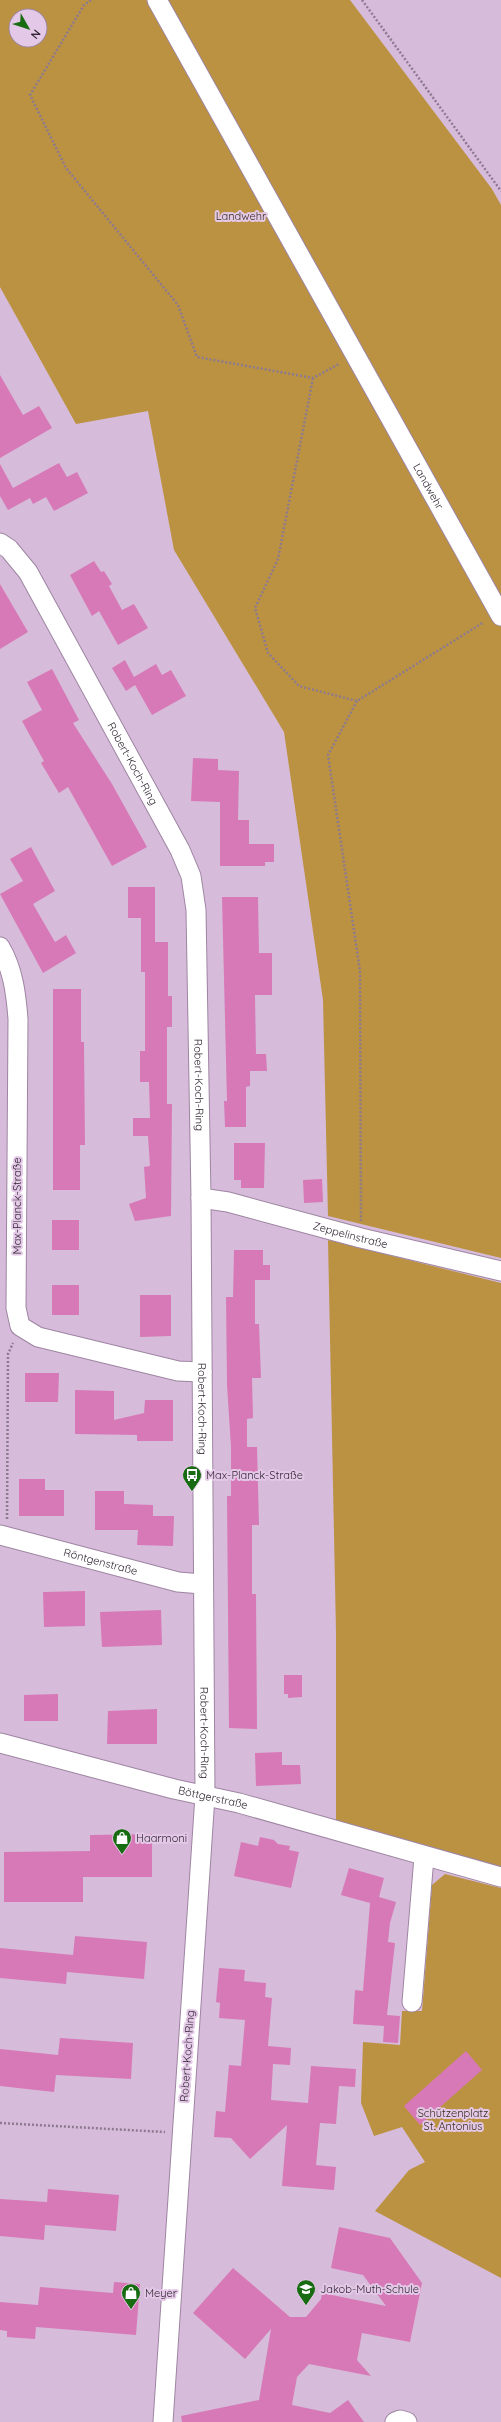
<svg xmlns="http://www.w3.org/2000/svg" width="501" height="2422" font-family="Quicksand,sans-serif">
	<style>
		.green { fill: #bb9241; fill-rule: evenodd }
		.building { fill: #d879b7 }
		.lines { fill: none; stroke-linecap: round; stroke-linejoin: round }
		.minor-casing { stroke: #9e85a2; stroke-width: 21 }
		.path { stroke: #8d7a90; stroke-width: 2.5; stroke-dasharray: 2 2; stroke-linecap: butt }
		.minor { stroke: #fff; stroke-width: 19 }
		.labels { text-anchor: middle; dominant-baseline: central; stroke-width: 4; stroke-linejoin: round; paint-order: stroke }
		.park-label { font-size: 11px; fill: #372d1b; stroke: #e4c8e7 }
		.street-label { font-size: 11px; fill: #302632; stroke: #e4c8e7 }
		.poi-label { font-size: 11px; fill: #302632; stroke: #e4c8e7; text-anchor: start }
	</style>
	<rect width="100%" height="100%" fill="#d6bcda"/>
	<path class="green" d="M0 0H350L492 189 501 205V1258L328 1216 323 1000 284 732 174 550 148 411 76 424 0 287ZM16 16H40V40H16Z
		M328 1240 501 1283V1868L336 1825V1632Z
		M445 1874 501 1888V2278L375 2211 409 2170 425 2162 402 2127 374 2136 361 2103 363 2042 400 2045 402 2011H422L432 1885Z"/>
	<path class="building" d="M0 375 23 415 39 406 52 428 0 458Z
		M59 463 67 477 77 472 88 493 54 511 46 497 33 504 30 498 8 510 0 496V464L13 488Z
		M94 561 101 572 104 571 112 584 109 586 122 610 134 604 148 628 118 645 99 611 92 616 70 575Z
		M0 584 28 632 0 649Z
		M125 660 134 677 156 664 162 675 171 670 186 696 152 715 135 685 126 691 112 668Z
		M52 669 79 720 73 723 112 784 147 847 112 866 68 787 59 793 41 763 44 761 22 721 42 710 27 682Z
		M193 758 218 759V770L239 771 238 820H249V844H274V862H265V866H220V802L191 801Z
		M31 847 55 891 33 904 55 942 66 935 76 953 43 973 0 894 23 881 10 859Z
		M128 887H155V942H168V996H172V1027H167V1104H172L171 1216 135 1221 129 1204 146 1198 144 1167 150 1166 148 1136H133V1118H150L149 1082H140V1051H145V972H141V918H128Z
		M222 897H258L259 953H272V995H255L256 1054H266L267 1071H250V1086L246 1087V1127H225L224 1101H227Z
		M53 989H81V1042H84L85 1145H80V1190H53Z
		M234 1143H265L264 1188H241V1180H234Z
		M322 1179 323 1202 304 1203 303 1180Z
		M52 1220H79V1250H52Z
		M234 1250H263V1265H270V1280H255V1324H259L261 1378H252L253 1418 247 1419V1447H257L259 1525H252V1594H256L257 1729 229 1728 227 1496H231V1447L227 1385 226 1297H233Z
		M52 1285H79V1315H52Z
		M140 1295H171V1336L140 1337Z
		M25 1373H59L58 1402H25Z
		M75 1390 114 1391V1420L144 1413 145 1400H173V1441H137V1435L75 1434Z
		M19 1479H45V1490H64V1516H19Z
		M95 1491H124V1504L153 1505V1516H174L173 1546 137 1545 138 1530H95Z
		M85 1591V1626L44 1627 43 1592Z
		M161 1610 162 1645 102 1647 100 1612Z
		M284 1675H302V1697L288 1698V1694H284Z
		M58 1694V1721H24V1695Z
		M157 1709V1744H107L108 1711Z
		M282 1752V1765H300L301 1784 256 1786 255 1753Z
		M152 1834V1877H83V1902H4V1852L90 1851V1835Z
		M260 1837 274 1840 278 1844 290 1846 289 1850 299 1852 291 1888 234 1876 241 1842 258 1846Z
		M349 1868 384 1878 379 1897 396 1902 390 1923 388 1942 395 1943 387 2015 400 2016 398 2043 383 2042 384 2026 353 2024 355 1990 363 1991 370 1903 341 1895Z
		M75 1936 147 1942 144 1979 67 1972 66 1984 0 1978V1948L73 1955Z
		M219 1968 245 1970 244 1981 266 1983 265 1997 272 1998 268 2046 291 2048 290 2065 273 2064 271 2100 308 2103 311 2066 356 2069 355 2087 339 2086 336 2124 320 2123 316 2165 336 2167 334 2190 282 2186 287 2125 250 2159 231 2138 214 2137 216 2111 225 2112 229 2065 241 2066 245 2020 219 2018 220 2003 216 2002Z
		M60 2038 133 2043 131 2079 56 2075 54 2092 0 2086V2049L58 2055Z
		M466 2051 482 2070 420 2125 404 2106Z
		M48 2189 119 2195 116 2231 45 2225 44 2240 0 2236V2199L47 2202Z
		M339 2227 390 2238 422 2283 410 2342 362 2333 357 2360 371 2376 309 2364 297 2377 292 2405 330 2413 348 2400 364 2422H182L181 2416 259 2400 271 2329 245 2359 193 2313 233 2268 290 2317H306L321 2299 322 2293 386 2306 363 2275 331 2268Z
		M114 2282 140 2284 136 2335 36 2327 35 2339 7 2337V2331L0 2330V2302L38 2305 40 2287 113 2293Z"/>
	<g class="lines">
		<defs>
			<g id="minor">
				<path id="s1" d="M157 0 501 616"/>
				<path id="s2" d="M0 543 9 549 28 572 180 850 191 876 196 910 201 1198 205 1796 163 2422"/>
				<path d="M0 947C13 969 16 993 18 1019L16 1308 20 1326 38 1337 178 1371 202 1372"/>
				<path id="s3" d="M201 1198 228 1202 361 1238 501 1271"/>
				<path id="s4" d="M0 1535 178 1582 202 1584"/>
				<path id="s5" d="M0 1743 174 1789 239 1803 501 1877"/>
				<path d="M412 2002 424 1857"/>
				<path d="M395 2422 400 2420 407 2422"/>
			</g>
		</defs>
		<use href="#minor" class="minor-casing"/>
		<path class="path" d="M91 0 84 5 30 95 66 168 178 305 197 357 313 378 339 364
			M362 0 501 191
			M313 378 278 559 255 608 268 653 299 686 357 701 484 622
			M357 701 328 755 360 971 361 1221
			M7 1519 8 1354 13 1343
			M0 2123 165 2132"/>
		<use href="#minor" class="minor"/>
	</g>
	<defs>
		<symbol id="bus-pin" viewBox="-11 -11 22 30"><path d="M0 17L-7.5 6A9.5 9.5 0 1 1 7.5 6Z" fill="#176b11" stroke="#e4c8e7"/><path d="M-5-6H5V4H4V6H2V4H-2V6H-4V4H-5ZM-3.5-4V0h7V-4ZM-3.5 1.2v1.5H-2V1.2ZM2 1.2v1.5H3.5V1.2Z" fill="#fff"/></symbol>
		<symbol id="shop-pin" viewBox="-11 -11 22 30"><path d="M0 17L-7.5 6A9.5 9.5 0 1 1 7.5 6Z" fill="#176b11" stroke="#e4c8e7"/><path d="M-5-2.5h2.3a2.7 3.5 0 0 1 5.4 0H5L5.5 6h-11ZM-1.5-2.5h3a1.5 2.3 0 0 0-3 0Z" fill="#fff"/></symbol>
		<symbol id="school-pin" viewBox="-11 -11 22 30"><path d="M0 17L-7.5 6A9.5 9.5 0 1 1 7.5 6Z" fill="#176b11" stroke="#e4c8e7"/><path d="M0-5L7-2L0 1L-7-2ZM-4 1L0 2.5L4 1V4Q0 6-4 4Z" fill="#fff"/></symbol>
	</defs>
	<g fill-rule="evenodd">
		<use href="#bus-pin" x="181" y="1464" width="22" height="30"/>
		<use href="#shop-pin" x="111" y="1827" width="22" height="30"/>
		<use href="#school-pin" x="295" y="2278" width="22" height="30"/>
		<use href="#shop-pin" x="120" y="2282" width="22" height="30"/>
	</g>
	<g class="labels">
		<g class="park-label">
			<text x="241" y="216">Landwehr</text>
			<text x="453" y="2113">Schützenplatz<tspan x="453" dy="13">St. Antonius</tspan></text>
		</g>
		<g class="street-label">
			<text stroke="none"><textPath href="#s1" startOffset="557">Landwehr</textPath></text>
			<text stroke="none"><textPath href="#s2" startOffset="259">Robert-Koch-Ring</textPath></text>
			<text stroke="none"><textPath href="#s2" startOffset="595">Robert-Koch-Ring</textPath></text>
			<text transform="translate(17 1206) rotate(-90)">Max-Planck-Straße</text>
			<text stroke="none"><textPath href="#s3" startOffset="154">Zeppelinstraße</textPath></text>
			<text stroke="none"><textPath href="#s2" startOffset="919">Robert-Koch-Ring</textPath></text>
			<text stroke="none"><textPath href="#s4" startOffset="104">Röntgenstraße</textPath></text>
			<text stroke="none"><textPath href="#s2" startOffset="1243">Robert-Koch-Ring</textPath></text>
			<text stroke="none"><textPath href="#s5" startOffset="220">Böttgerstraße</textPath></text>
			<text transform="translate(187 2056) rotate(-86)">Robert-Koch-Ring</text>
		</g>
		<g class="poi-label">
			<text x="206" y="1475">Max-Planck-Straße</text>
			<text x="136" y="1838">Haarmoni</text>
			<text x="320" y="2289">Jakob-Muth-Schule</text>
			<text x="145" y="2293">Meyer</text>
		</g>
	</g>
	<g transform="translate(28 28) rotate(129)"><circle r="19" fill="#e4c8e7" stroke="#9c879f"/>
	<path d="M0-3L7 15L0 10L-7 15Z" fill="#176b11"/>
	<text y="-6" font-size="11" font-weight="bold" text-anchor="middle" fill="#302632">N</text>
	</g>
</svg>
